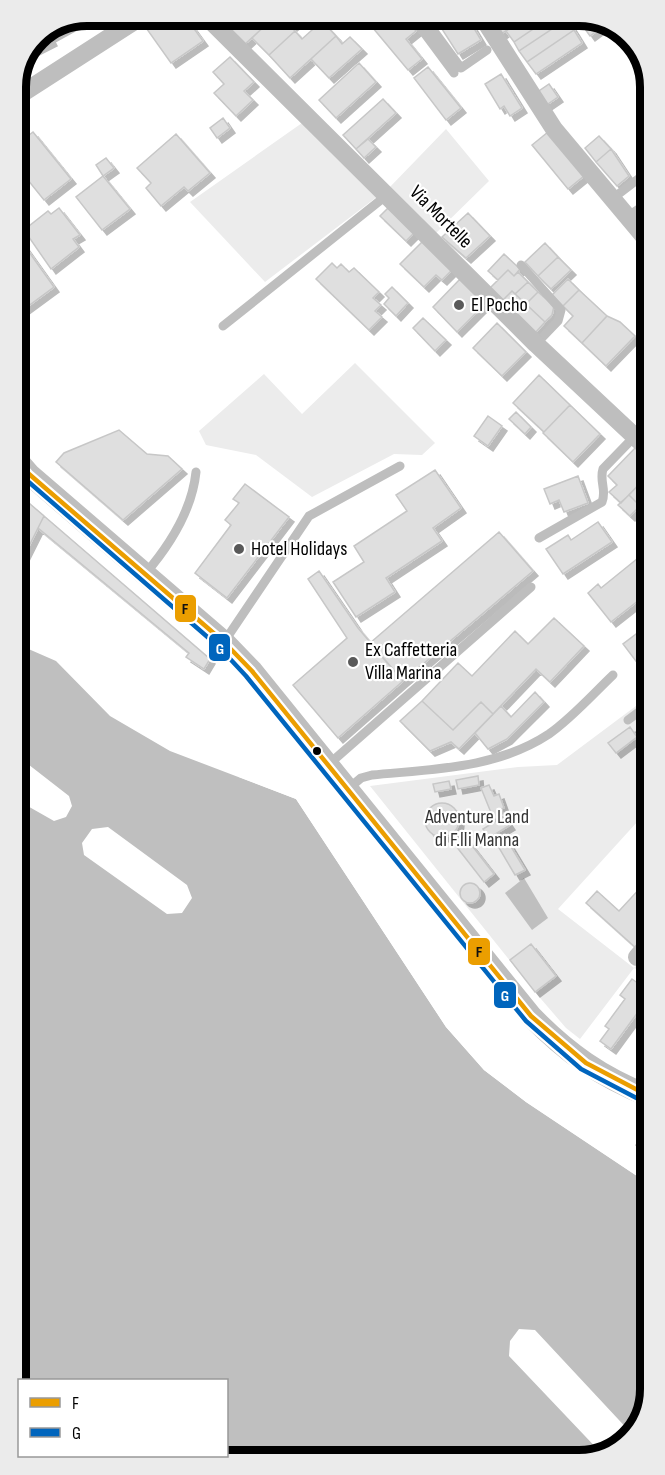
<svg xmlns="http://www.w3.org/2000/svg" width="665" height="1475" font-family="'Sofia Sans Condensed',sans-serif">
	<style>
		.green { fill: #ececec }
		.water { fill: #bfbfbf }
		.pier { fill: #fff }
		.building { fill: #dfdfdf; stroke: #c7c7c7; stroke-width: 1.5; filter: url(#shadow) }
		.lines { fill: none; stroke-linecap: round; stroke-linejoin: round }
		.service { stroke: #bebebe; stroke-width: 9 }
		.minor { stroke: #bebebe; stroke-width: 18 }
		.tertiary { stroke: #bebebe; stroke-width: 22 }
		.bus-1-casing { stroke: #fff; stroke-width: 9 }
		.bus-2-casing { stroke: #fff; stroke-width: 9 }
		.bus-1 { stroke: #eb9e00; stroke-width: 4.5 }
		.bus-2 { stroke: #0065bd; stroke-width: 4.5 }
		.poi-dot { fill: #595959; stroke: #fff; stroke-width: 2 }
		.bus-dot { fill: #000; stroke: #fff; stroke-width: 2 }
		.labels { text-anchor: middle; dominant-baseline: central; stroke-width: 4.5; stroke-linejoin: round; paint-order: stroke }
		.street-label { font-size: 20px; fill: #000; stroke: #fff }
		.poi-label { font-size: 20px; fill: #000; stroke: #fff; text-anchor: start }
		.park-label { font-size: 20px; fill: #333; stroke: #fff }
		.rim { fill: none; stroke: #000; stroke-width: 8 }
		.line-badge { stroke: #fff; stroke-width: 2 }
		.badge-label { font-size: 16px; text-anchor: middle; font-weight: bold; fill: #fff }
		.pale-badge-label { font-size: 16px; text-anchor: middle; font-weight: bold; fill: #111 }
	</style>
	<defs>
		<filter id="shadow"><feDropShadow dx="5" dy="5" stdDeviation="0" flood-color="#0004"/></filter>
	</defs>
	<rect width="100%" height="100%" fill="#fff"/>
	<path class="green" d="M302 123 378 196 265 282 190 202Z
		M446 129 489 181 434 235 388 189Z
		M355 363 435 443 422 455 394 454 312 497 256 455 206 445 199 431 264 374 302 414Z
		M648 697V810L558 909 634 968 649 951V975L634 968 580 1039 566 1028 535 992 370 786 518 767 557 765Z"/>
	<path class="water" d="M17 644 56 661 110 716 170 751 296 799 446 1027 484 1070 526 1102 649 1184 650 1388 635 1432 602 1456 82 1460 70 1456H226V1380H20L19 1412Z
		M524 878 548 918 532 930 505 893Z"/>
	<path class="pier" d="M17 760 24 761 69 796 72 806 66 817 54 821 17 800Z
		M241 775 299 797 448 1026 486 1067 527 1099 639 1174 637 1176 526 1102 484 1070 446 1027 296 799 239 777Z
		M108 827 187 885 192 898 182 913 167 914 84 855 82 843 92 829Z
		M519 1329 535 1330 632 1434 603 1455 509 1356 510 1341Z"/>
	<path class="building" d="M158 15H184L203 41 171 63 144 25Z
		M239 15H259L267 24 244 45 227 27Z
		M259 15H276L267 24Z
		M276 15H305L291 27 295 31 269 55 252 38Z
		M360 15H379L368 24Z
		M433 15H466L481 40 458 54Z
		M502 15H529L501 34 492 22Z
		M529 15H554L514 42 506 31Z
		M554 15H564L567 19 519 51 514 42Z
		M575 15H583L606 24 590 36Z
		M388 16 395 24 404 17 416 31 406 39 422 59 408 70 373 28Z
		M80 18 81 20 50 37 52 41 28 53 36 36Z
		M567 19 574 30 527 62 519 51Z
		M322 21 336 36 290 78 269 55 295 31 302 39Z
		M574 30 582 43 536 74 527 62Z
		M336 36 342 44 350 37 362 49 329 78 311 59Z
		M230 57 254 82 244 91 253 100 236 116 214 93 224 84 213 72Z
		M359 63 376 82 336 118 319 100Z
		M428 67 461 108 446 120 414 78Z
		M501 74 522 108 510 116 504 106 500 109 485 84Z
		M549 84 558 97 545 106 536 93Z
		M383 99 396 113 356 149 343 135Z
		M646 116V132L639 122Z
		M223 118 230 128 217 138 210 128Z
		M33 132 71 179 44 200 15 164V146Z
		M548 132 584 176 568 189 532 145Z
		M176 134 210 173 188 191 184 187 161 206 146 188 151 183 137 168Z
		M599 136 611 149 596 162 585 148Z
		M368 139 376 147 364 158 356 149Z
		M611 149 629 176 617 186 596 162Z
		M106 158 114 168 103 176 96 165Z
		M103 176 130 209 102 230 76 197Z
		M390 206 415 232 406 241 380 216Z
		M59 208 80 235 73 239 79 247 51 269 24 230 48 211 51 214Z
		M468 213 490 236 466 258 442 237Z
		M19 238 54 287 16 315V240Z
		M424 240 453 269 442 280 436 275 424 287 400 264Z
		M545 243 558 257 538 276 525 262Z
		M504 254 520 269 514 276 508 270 498 280 488 271Z
		M558 257 571 270 551 289 538 276Z
		M332 263 337 268 341 264 349 272 354 268 379 292 373 298 381 305 375 311 382 317 369 330 316 279Z
		M508 270 514 276 518 272 528 282 515 294 512 291 502 301 489 289Z
		M460 279 485 304 457 332 433 307Z
		M568 279 579 290 563 306 552 295Z
		M528 282 538 292 526 304 515 294Z
		M392 287 408 303 396 316 384 304 389 298 385 294Z
		M579 290 607 316 582 343 564 326 573 316 563 306Z
		M512 291 545 322 535 333 502 301Z
		M538 292 554 306 552 315 545 322 526 304Z
		M607 316 620 322 635 336 606 366 582 343Z
		M423 318 446 340 435 351 413 328Z
		M497 323 526 352 502 376 473 348Z
		M539 375 570 405 544 432 513 403Z
		M647 399V421L637 411Z
		M570 405 600 434 573 462 543 433Z
		M516 412 531 427 525 434 509 419Z
		M488 416 502 426 488 446 474 436Z
		M119 430 147 454 168 456 182 469 123 520 56 462 64 453Z
		M636 447 647 457V476L621 503 609 492 617 485 608 476Z
		M435 470 461 508 433 528 442 541 386 578 395 592 356 617 333 582 364 562 354 546 407 511 396 495Z
		M578 476 588 503 564 512 559 500 550 504 544 489Z
		M647 476V499L640 506 629 495Z
		M245 484 289 517 227 598 195 573 231 525 225 520 239 503 233 499Z
		M629 495 640 506 630 516 618 505Z
		M22 497 44 516 18 568 16 501Z
		M44 516 210 659 204 669 186 657 189 653 38 528Z
		M598 522 612 542 563 574 546 549 568 535 571 540Z
		M499 532 533 571 403 681 370 643Z
		M648 550V593L611 622 588 593 598 584 601 588Z
		M319 571 358 628 403 681 338 738 293 685 347 638 308 579Z
		M554 618 584 646 550 682 536 669 493 714 481 702 453 730 422 701 458 663 472 676 515 631 528 644Z
		M648 625V677L623 644Z
		M535 692 544 702 507 739 488 749 475 733 501 706 511 717Z
		M422 701 453 730 481 702 493 714 459 749 451 742 430 751 400 721Z
		M630 727 637 737 616 753 608 743Z
		M478 776 479 785 458 789 456 780Z
		M449 781 451 789 435 792 433 784Z
		M489 785 494 796 499 794 504 808 501 809 504 816 494 820 481 788Z
		M425 820a17 17 0 1 1 34 0a17 17 0 1 1-34 0Z
		M504 816 510 825 489 838 483 829Z
		M504 835 525 870 515 875 495 841Z
		M466 838 494 874 484 882 456 846Z
		M460 893a10 10 0 1 1 20 0a10 10 0 1 1-20 0Z
		M643 885 649 891V934L636 948 586 903 597 891 619 911Z
		M531 944 556 976 535 992 510 960Z
		M632 979 649 991V997L611 1049 600 1041 609 1029 605 1026 625 999 620 995Z
		M649 1128V1155L636 1145Z"/>
	<g class="lines">
		<path class="service" d="M411 15 454 73
			M422 15 461 68 487 50
			M612 199 646 173
			M627 217 646 204
			M521 265 561 310 558 321 536 344
			M223 326 387 195
			M539 538 602 502C607 490 599 481 603 469L635 436
			M145 574C170 545 192 510 196 472
			M224 642 309 516 400 466
			M628 720 648 705
			M328 765 531 587
			M348 789 361 778 372 775C433 769 496 769 549 734 572 718 593 694 613 675"/>
		<path class="minor" d="M205 15 536 344 647 448
			M481 15 554 129 647 240
			M15 98 144 15
			M637 957 649 943"/>
		<path class="tertiary" d="M16 459 29 474 224 642 252 671 531 1016C567 1053 601 1077 649 1096"/>
		<defs>
			<path id="bus-1" d="M16 459 29 474 224 642 252 671 531 1016 586 1063 649 1096"/>
			<path id="bus-2" d="M16 471 219 647 246 676 526 1021 581 1069 646 1103"/>
		</defs>
		<use href="#bus-1" class="bus-1-casing"/>
		<use href="#bus-2" class="bus-2-casing"/>
		<use href="#bus-1" class="bus-1"/>
		<use href="#bus-2" class="bus-2"/>
	</g>
	<g class="poi-dot">
		<circle cx="459" cy="305" r="6"/>
		<circle cx="239" cy="549" r="6"/>
		<circle cx="353" cy="662" r="6"/>
	</g>
	<circle class="bus-dot" cx="317" cy="751" r="5"/>
	<g class="labels">
		<g class="street-label">
			<text transform="translate(441 217) rotate(45)">Via Mortelle</text>
		</g>
		<g class="poi-label">
			<text x="471" y="305">El Pocho</text>
			<text x="251" y="549">Hotel Holidays</text>
			<text x="365" y="650">Ex Caffetteria<tspan x="365" dy="23">Villa Marina</tspan></text>
		</g>
		<g class="park-label">
			<text x="477" y="817">Adventure Land<tspan x="477" dy="23">di F.lli Manna</tspan></text>
		</g>
	</g>
	<path d="M0 0H665V1475H0ZM87 26H579A61 61 0 0 1 640 87V1389A61 61 0 0 1 579 1450H87A61 61 0 0 1 26 1389V87A61 61 0 0 1 87 26Z" fill="#ebebeb" fill-rule="evenodd"/>
	<path class="rim" d="M87 26H579A61 61 0 0 1 640 87V1389A61 61 0 0 1 579 1450H87A61 61 0 0 1 26 1389V87A61 61 0 0 1 87 26Z"/>
	<g class="line-badge">
		<rect x="174" y="594" width="23" height="29" rx="6" fill="#eb9e00"/>
		<rect x="208" y="633" width="23" height="29" rx="6" fill="#0065bd"/>
		<rect x="467" y="937" width="24" height="29" rx="6" fill="#eb9e00"/>
		<rect x="493" y="981" width="24" height="28" rx="6" fill="#0065bd"/>
	</g>
	<g class="badge-label">
		<text x="220" y="654">G</text>
		<text x="505" y="1001">G</text>
	</g>
	<g class="pale-badge-label">
		<text x="185" y="614">F</text>
		<text x="479" y="957">F</text>
	</g>
	<rect x="18" y="1379" width="210" height="78" fill="#ffffff" stroke="#999999" stroke-width="1.5"/>
	<rect x="30" y="1398" width="30" height="9" fill="#eb9e00" stroke="#999999" stroke-width="1.5"/>
	<text x="72" y="1409" font-size="18" fill="#000000">F</text>
	<rect x="30" y="1428" width="30" height="9" fill="#0065bd" stroke="#999999" stroke-width="1.5"/>
	<text x="72" y="1439" font-size="18" fill="#000000">G</text>
</svg>
